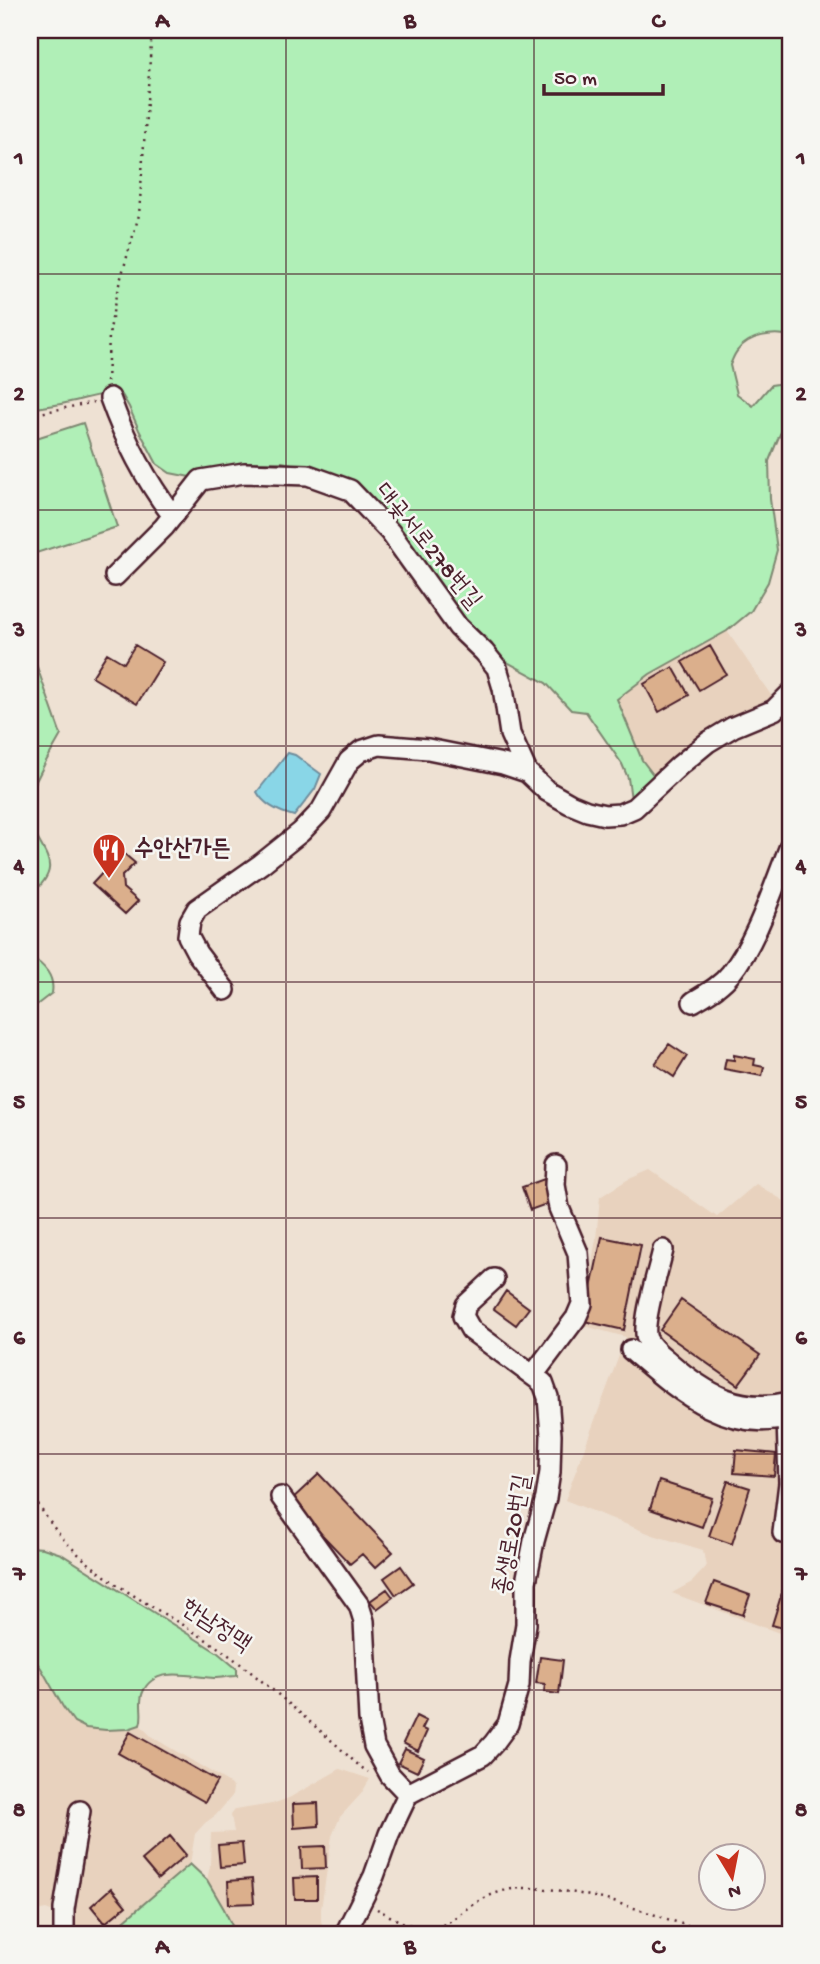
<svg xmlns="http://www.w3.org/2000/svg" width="820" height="1964" font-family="'Gochi Hand','Poor Story',sans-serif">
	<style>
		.built { fill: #e8d2be }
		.green { fill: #b0efb7; stroke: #7d8771; stroke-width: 2 }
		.water { fill: #89d6e7; stroke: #708d9c; stroke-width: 2 }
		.building { fill: #dbaf8c; stroke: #4a1f2b; stroke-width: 2 }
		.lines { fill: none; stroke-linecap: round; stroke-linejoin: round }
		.minor-casing { stroke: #4a1f2b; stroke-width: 24 }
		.path { stroke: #4a1f2b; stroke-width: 2.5; stroke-dasharray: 2 5; stroke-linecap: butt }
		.minor { stroke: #f6f6f2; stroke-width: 19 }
		.grid { fill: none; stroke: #4a1f2b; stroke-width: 2; stroke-opacity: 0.55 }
		.labels { text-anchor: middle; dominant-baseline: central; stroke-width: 5; stroke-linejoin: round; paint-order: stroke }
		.street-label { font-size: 24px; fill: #4a1f2b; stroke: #f6f6f2 }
		.poi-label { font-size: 24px; font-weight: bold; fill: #4a1f2b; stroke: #f6f6f2; text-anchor: start }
		.neatline { fill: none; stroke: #4a1f2b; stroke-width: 2.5 }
		.grid-label { font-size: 23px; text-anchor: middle; font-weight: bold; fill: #4a1f2b }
	</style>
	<rect width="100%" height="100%" fill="#eee1d3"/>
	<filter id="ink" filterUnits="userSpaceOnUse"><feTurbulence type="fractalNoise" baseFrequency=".0143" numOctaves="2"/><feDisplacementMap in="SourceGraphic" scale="14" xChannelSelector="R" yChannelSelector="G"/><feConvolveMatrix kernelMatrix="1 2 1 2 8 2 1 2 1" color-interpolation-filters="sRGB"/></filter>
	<g filter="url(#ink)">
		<path class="built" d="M727 631 775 701 654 776 642 760 617 699 650 674Z
			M650 1170 717 1217 756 1184 786 1202 790 1198V1637L672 1593 692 1582 706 1567 703 1550 653 1535 565 1500 626 1337 581 1325 596 1239 600 1197 627 1180Z
			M30 1654 41 1668 52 1689 128 1729 140 1725 152 1737 228 1782 233 1788 232 1796 216 1815 205 1823 195 1834 190 1864 112 1931 102 1934H80L56 1913 46 1909 36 1911 30 1915Z
			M340 1769 370 1779 361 1794 340 1817 332 1836 321 1909V1920L324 1934H236L224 1909 207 1880 210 1866 211 1833 234 1832 231 1815 235 1810 272 1804 289 1798Z"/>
		<path class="green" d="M30 30H790V336C773 332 749 335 738 350 734 354 732 361 730 365L737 394 753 406 771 385 784 383 790 374V418L780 434 769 461 770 499 777 550 768 582 751 611 727 631 650 674 617 699 642 760 654 776 631 799 628 778 622 764 586 712 571 710 546 683 483 649 416 567 315 469 282 462H249L215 468 190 477 170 473 157 464 139 430 129 407 122 395C103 392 88 398 70 402 57 405 43 407 30 409Z
			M83 423 117 527 30 555V440Z
			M30 647 61 735 45 763 30 793Z
			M30 822C41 854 67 865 30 895Z
			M30 956C44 965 55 976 52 993L30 1010Z
			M30 1547 43 1548 61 1554 218 1653 237 1669V1676C229 1676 222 1678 214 1678 192 1677 154 1665 143 1692 138 1703 144 1714 140 1725L128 1729 106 1730 86 1728 74 1722 63 1707 41 1668 30 1654Z
			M190 1864 207 1880 224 1909 236 1934H102L112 1931Z"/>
		<path class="water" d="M288 753 295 755 321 774 315 789 294 816C279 812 264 805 257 792Z"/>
		<path class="building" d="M135 645 163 662 137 704 92 677 107 653 124 663Z
			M710 646 726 674 699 690 682 662Z
			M673 667 689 695 659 712 644 684Z
			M122 852 135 863 122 876 123 888 138 901 125 914 92 884Z
			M669 1044 687 1056 674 1077 655 1064Z
			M734 1055 755 1059 754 1065 764 1067 762 1076 724 1069 726 1059 734 1060Z
			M547 1178 555 1201 530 1210 522 1187Z
			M602 1237 641 1245 624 1330 584 1321Z
			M506 1291 529 1308 516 1325 494 1309Z
			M681 1300 760 1355 738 1385 660 1330Z
			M736 1450 776 1454 774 1476 734 1473Z
			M319 1474 393 1552 375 1568 362 1554 350 1564 290 1501Z
			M659 1481 712 1498 702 1527 650 1509Z
			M728 1481 750 1488 732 1544 709 1536Z
			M401 1566 413 1583 396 1595 384 1578Z
			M714 1582 750 1595 743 1615 706 1603Z
			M784 1586 790 1588V1630L772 1625Z
			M387 1589 393 1597 377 1609 370 1601Z
			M540 1657 563 1660 559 1694 544 1692 545 1684 536 1683Z
			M416 1716 426 1721 422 1729 427 1731 418 1751 403 1743Z
			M130 1732 217 1781 205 1802 118 1753Z
			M405 1749 424 1758 417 1772 398 1763Z
			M318 1803 319 1826 294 1828 293 1804Z
			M170 1836 186 1855 158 1879 142 1860Z
			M242 1843 244 1865 220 1867 218 1845Z
			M325 1846 326 1868 302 1869 301 1847Z
			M317 1877V1899H295L294 1878Z
			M252 1879 254 1903 229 1904 228 1881Z
			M111 1888 126 1906 105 1923 91 1906Z
			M271 1927 272 1934H248L247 1929Z"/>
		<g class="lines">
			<defs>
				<path id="minor" d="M110 398C125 440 146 481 173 516
					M115 576 164 527 201 480 244 473 308 475 350 490 390 532 458 627 484 652 497 668 503 688 510 734 527 772 547 791 570 804 587 811 605 815 620 814 634 808 680 765 708 742 733 727 774 710 790 694
					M225 990 197 953 188 936 190 921 197 909 261 864 301 832 321 811 349 761 361 751 379 745 428 749 503 764 527 772
					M693 1002C706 994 721 986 731 973 757 941 774 885 790 846
					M663 1250C659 1268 641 1324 647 1339 651 1348 662 1356 669 1362 706 1394 740 1414 790 1402
					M631 1350C677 1389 724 1434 790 1417
					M534 1374 576 1318 582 1304 578 1253 559 1208 555 1185 556 1165
					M281 1497 359 1605 364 1621 369 1719 374 1746 390 1775 408 1794
					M783 1533 789 1483 787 1418
					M64 1934V1909L80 1811
					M345 1934 374 1876 389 1834 408 1794 483 1755 494 1743 508 1724 519 1685 520 1661 526 1624V1582L534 1541 546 1498 550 1472 551 1435 548 1397 543 1383 471 1330 463 1316 466 1305 494 1279"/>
			</defs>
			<use href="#minor" class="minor-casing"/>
			<path class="path" d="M107 382 109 336 116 295 139 215 152 30
				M30 415 95 402
				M30 1493C42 1510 53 1529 68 1544 116 1594 184 1620 238 1662 270 1687 301 1714 332 1741 344 1751 354 1763 368 1772
				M377 1909C392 1917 409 1928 427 1928 444 1929 456 1916 469 1907 485 1896 505 1888 524 1888 588 1888 651 1914 711 1934"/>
			<use href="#minor" class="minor"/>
		</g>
	</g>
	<path class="grid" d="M286 30V1934M534 30V1934M30 274H790M30 510H790M30 746H790M30 982H790M30 1218H790M30 1454H790M30 1690H790"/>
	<defs>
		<symbol id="restaurant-pin" viewBox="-11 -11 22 30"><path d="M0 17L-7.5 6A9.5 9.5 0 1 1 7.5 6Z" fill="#c8321e" stroke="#f6f6f2"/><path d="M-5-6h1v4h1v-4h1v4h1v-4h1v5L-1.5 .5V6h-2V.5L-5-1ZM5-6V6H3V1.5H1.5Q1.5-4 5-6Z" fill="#fff"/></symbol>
	</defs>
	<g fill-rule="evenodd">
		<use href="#restaurant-pin" x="90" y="831" width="38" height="52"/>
	</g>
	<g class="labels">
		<g class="street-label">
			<text transform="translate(427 547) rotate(51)">대곶서로278번길</text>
			<text transform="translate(514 1535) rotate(-80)">종생로20번길</text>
			<text transform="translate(215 1627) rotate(33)">한남정맥</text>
		</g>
		<g class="poi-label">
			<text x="134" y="850">수안산가든</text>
		</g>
	</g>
	<rect width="820" height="1964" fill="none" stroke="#f6f6f2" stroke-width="77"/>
	<g transform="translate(732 1877) rotate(170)"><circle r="33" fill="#f6f6f2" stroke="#b1a0a2" stroke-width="2"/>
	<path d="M0-5L12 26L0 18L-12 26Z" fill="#c8321e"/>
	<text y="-10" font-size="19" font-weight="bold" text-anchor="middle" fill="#4a1f2b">N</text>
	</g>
	<path d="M544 84v10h119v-10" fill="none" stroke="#4a1f2b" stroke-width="3.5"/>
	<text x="554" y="84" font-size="21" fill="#4a1f2b" stroke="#f6f6f2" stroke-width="5" paint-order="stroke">50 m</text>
	<rect x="38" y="38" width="744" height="1888" class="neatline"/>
	<g class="grid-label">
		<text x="162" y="27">A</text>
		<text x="410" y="27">B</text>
		<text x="658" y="27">C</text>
		<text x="19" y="164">1</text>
		<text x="801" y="164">1</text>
		<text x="19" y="400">2</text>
		<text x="801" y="400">2</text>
		<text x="19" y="636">3</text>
		<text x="801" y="636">3</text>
		<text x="19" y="872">4</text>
		<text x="801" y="872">4</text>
		<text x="19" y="1108">5</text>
		<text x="801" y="1108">5</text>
		<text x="19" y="1344">6</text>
		<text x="801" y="1344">6</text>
		<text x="19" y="1580">7</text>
		<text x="801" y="1580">7</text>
		<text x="19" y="1816">8</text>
		<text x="801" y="1816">8</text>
		<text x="162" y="1953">A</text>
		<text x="410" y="1953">B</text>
		<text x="658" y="1953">C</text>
	</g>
</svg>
